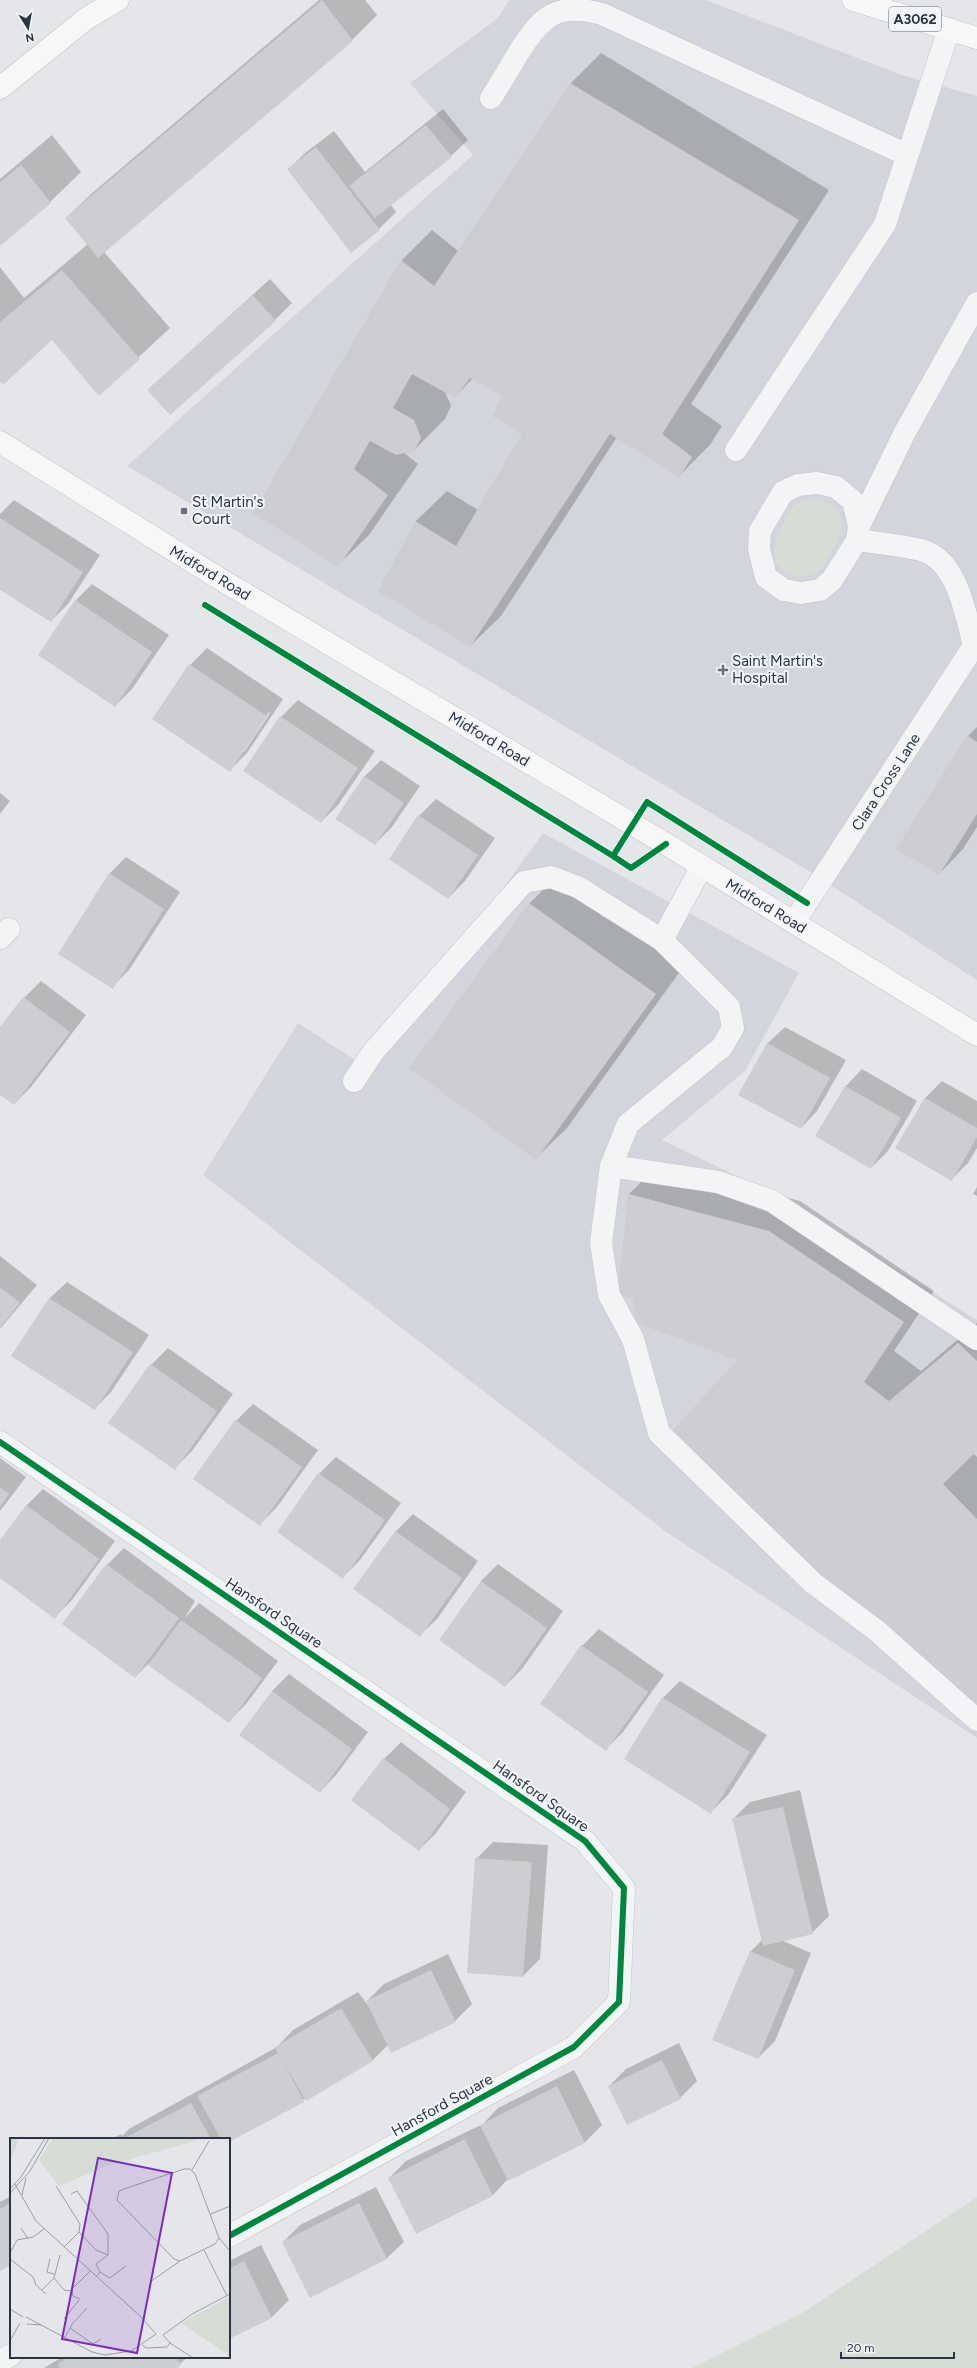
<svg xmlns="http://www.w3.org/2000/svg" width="977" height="2368" font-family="Figtree,sans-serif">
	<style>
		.built { fill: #d2d6dc }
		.green { fill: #d5ddd4 }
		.shadow { fill: #0003; fill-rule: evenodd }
		.building { fill: #ccced1 }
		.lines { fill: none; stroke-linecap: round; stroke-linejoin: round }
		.minor-casing { stroke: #c2c4c7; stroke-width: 23 }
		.major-casing { stroke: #c0c3c7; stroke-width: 23 }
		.minor { stroke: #f3f4f6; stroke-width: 22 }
		.major { stroke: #f7f7f7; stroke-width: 22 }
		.cycleway-casing { stroke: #f2f5f8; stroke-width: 8 }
		.cycleway { stroke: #00873e; stroke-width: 6 }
		.poi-dot { fill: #6b727d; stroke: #f2f5f8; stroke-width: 1.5 }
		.labels { text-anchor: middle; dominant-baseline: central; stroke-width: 4; stroke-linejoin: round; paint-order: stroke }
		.shield { fill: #f2f5f8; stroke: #666e79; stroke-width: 1 }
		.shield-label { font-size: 14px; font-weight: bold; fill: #2a3443 }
		.poi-label { font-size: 15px; fill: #2a3443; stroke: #f2f5f8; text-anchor: start }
		.street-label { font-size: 15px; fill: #2a3443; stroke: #f2f5f8 }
		.inset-road { fill: none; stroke: #9a9fa7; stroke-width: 1 }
		.view { fill: #7b2cbf; fill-opacity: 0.15; stroke: #7b2cbf; stroke-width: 2 }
		.inset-edge { fill: none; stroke: #2a3443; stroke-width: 2 }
	</style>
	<rect width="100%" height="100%" fill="#e4e6e9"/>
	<path class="built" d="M510 0H706L902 75 977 96V980L812 873 127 466 473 155 410 83 497 19Z
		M543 833 799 973 745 1071 662 1140 781 1197 977 1320V1738L665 1531 203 1175 298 1023 371 1070Z"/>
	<path class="green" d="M816 499C851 508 846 528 830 553 826 561 821 571 813 574 804 578 792 576 784 571 764 559 779 531 787 516 790 512 792 507 796 504 802 500 809 500 816 499Z
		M977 2197V2368H692L804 2312Z"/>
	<path class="shadow" d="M319 0H365L377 15 352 40 104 252 170 328 99 394 52 339 0 380V267L24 298 88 244 66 218 91 194Z
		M601 53 829 190 691 404 722 426 710 445 679 476 617 437 501 616 470 646 379 591 416 521 447 491 478 510 524 432 503 395 473 378 455 397 445 392 451 406 445 419 414 450 403 452 418 464 369 535 338 565 254 513 401 261 432 230 458 251 570 84Z
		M443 109 468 140 451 156 391 205 396 212 379 229 351 251 288 170 305 153 334 131 365 172Z
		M52 135 81 172 50 202 0 244V179Z
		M270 279 292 303 275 320 148 390Z
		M14 500 100 555 68 604 51 621 0 588V514Z
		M92 584 169 635 132 689 115 706 76 600Z
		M207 648 283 699 247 753 230 770 190 665ZM269 712 270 713 244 752H242Z
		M298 700 375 751 338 805 321 822 281 717Z
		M977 727V827L963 849 939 874 968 736Z
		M381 760 420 786 392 827 375 844 364 777Z
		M0 793 10 801 0 814Z
		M436 799 495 838 465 881 448 898 390 859 419 816Z
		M126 857 180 892 129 970 112 987 109 874Z
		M560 873 686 963 567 1128 536 1158 410 1068 530 903Z
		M41 981 86 1015 31 1087 14 1104 0 1094V1029L24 998Z
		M785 1027 846 1060 817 1111 801 1128 740 1095 768 1043Z
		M862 1069 917 1101 888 1151 871 1168 817 1136 846 1086Z
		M942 1081 977 1101V1148L968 1163 951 1180 896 1148 925 1098Z
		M660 1163 800 1201 934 1291 894 1351 921 1371 977 1323V1449L973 1453 977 1457V1713L739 1359 634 1298 618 1293 629 1194Z
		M977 1187V1196L973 1194Z
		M0 1256 37 1285 0 1329Z
		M67 1282 149 1335 111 1392 94 1409 12 1356 50 1298Z
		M168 1348 233 1394 192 1451 175 1468 151 1365Z
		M253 1404 318 1450 277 1507 260 1524 195 1479 236 1421Z
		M336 1457 401 1503 360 1560 343 1577 278 1532 319 1474Z
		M0 1458 26 1477 0 1511Z
		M43 1489 115 1541 72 1600 55 1617 0 1577V1542L26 1506Z
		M413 1514 478 1561 437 1619 420 1635 355 1589 396 1531Z
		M124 1548 195 1601 185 1618 199 1603 278 1661 246 1704 229 1721 149 1663 135 1677 107 1565Z
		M498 1564 563 1611 522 1669 505 1686 481 1581Z
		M599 1629 664 1675 623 1732 606 1749 541 1704 582 1646Z
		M289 1674 368 1732 336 1775 320 1792 272 1691Z
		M680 1681 767 1735 728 1795 711 1812 663 1698Z
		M401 1742 466 1792 436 1833 419 1850 384 1759Z
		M800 1790 829 1916 812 1933 781 1940 811 1953 775 2041 758 2058 750 1952 762 1940 733 1819 750 1802Z
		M493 1842 548 1845 540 1959 523 1976 468 1972 476 1859Z
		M448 1954 472 2004 455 2021 388 2045 372 2061 229 2141V2139H112L121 2134 122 2136 129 2129 277 2047 293 2030 358 1992 370 2008 367 2001 384 1984Z
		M679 2043 697 2081 680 2098 609 2086 626 2069Z
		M574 2070 602 2125 585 2142 508 2179 493 2195 417 2232 389 2178 406 2161 483 2124 498 2108Z
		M376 2187 404 2242 387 2258 283 2242 300 2225Z
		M11 2196V2265L0 2270V2202Z
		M261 2245 289 2300 272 2317 229 2338V2261Z
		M62 2357H188L175 2368H44Z"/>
	<path class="building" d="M322 0 353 41 98 258 65 218Z
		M570 83 799 220 662 434 692 457 679 477 610 434 470 647 378 591 415 521 456 546 522 433 492 416 502 396 470 378 455 398 412 374 393 408 414 420 421 438 414 451 396 455 370 441 354 469 388 495 338 567 253 513 401 260 434 286Z
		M426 125 452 157 375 218 349 186Z
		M316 147 380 230 351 253 287 169Z
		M21 165 51 203 0 246V182Z
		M62 270 140 359 99 396 52 340 4 384 0 382V322Z
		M253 295 276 321 170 415 147 390Z
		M0 518 83 572 51 622 0 590Z
		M75 600 152 652 115 707 38 655Z
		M189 664 267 716 230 772 152 719Z
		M280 716 358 768 321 823 243 771Z
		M967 735 977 742V814L939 875 896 849Z
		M364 776 404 803 375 845 335 819Z
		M418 815 478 855 448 899 389 859Z
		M109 873 164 909 113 989 58 954Z
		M529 903 656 994 536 1160 409 1068Z
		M23 997 70 1032 14 1105 0 1095V1027Z
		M767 1043 830 1078 801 1129 738 1095Z
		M845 1086 901 1118 871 1169 815 1136Z
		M925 1098 977 1128V1137L952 1181 895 1148Z
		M629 1194 769 1231 904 1322 864 1382 889 1401 958 1343 977 1361V1451L943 1484 977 1519V1714L814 1573 671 1432 737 1360 636 1323 633 1299 617 1294Z
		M0 1287 20 1303 0 1328Z
		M49 1298 133 1352 95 1410 11 1356Z
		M150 1364 217 1411 175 1470 108 1423Z
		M235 1420 302 1467 260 1526 193 1479Z
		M318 1473 385 1520 343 1579 277 1532Z
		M0 1487 9 1494 0 1507Z
		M26 1505 99 1559 55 1619 0 1578V1540Z
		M395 1531 462 1578 420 1637 353 1589Z
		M106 1564 179 1618 135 1678 62 1624Z
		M481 1581 547 1628 505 1687 439 1640Z
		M181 1620 262 1678 229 1723 148 1665Z
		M581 1645 648 1692 606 1751 540 1704Z
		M272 1691 352 1749 320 1793 239 1735Z
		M662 1697 750 1752 711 1814 624 1759Z
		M383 1758 450 1809 419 1851 351 1800Z
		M783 1807 813 1934 763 1946 732 1818Z
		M475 1858 532 1862 523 1977 467 1973Z
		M750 1951 795 1970 758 2059 712 2040Z
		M431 1970 456 2022 391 2053 366 2001Z
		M341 2008 373 2061 306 2101 284 2063 304 2102 229 2142V2139H221L197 2096 278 2053 275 2047Z
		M662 2060 681 2099 627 2125 608 2086Z
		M557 2086 585 2143 508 2181 480 2125Z
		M191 2103 211 2139H123L151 2124Z
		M465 2139 493 2196 416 2234 388 2178Z
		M10 2203 11 2265 0 2271V2209Z
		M359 2203 387 2259 310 2298 282 2242Z
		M244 2261 272 2318 229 2339V2269Z
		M69 2357H176L181 2365 177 2368H60L58 2364Z"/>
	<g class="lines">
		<defs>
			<path id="minor" d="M491 98C501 83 510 67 519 52 542 15 558 2 602 14L907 155
				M736 450 885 224 949 29
				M817 483 836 487 853 501 859 526 857 540 832 580 820 590 801 593 784 590 766 577 759 549 760 531 783 492 798 485Z
				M859 526 905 432 977 303
				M857 540C878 543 901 545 921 550 957 559 966 615 974 646
				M702 866 662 940 729 1007 733 1028 722 1047 628 1124 611 1166 718 1182 772 1201 977 1339
				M794 922 977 641
				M0 938 9 929
				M354 1081 373 1052 524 882 551 877 578 887 662 940
				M611 1166 601 1243 609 1295 633 1339 659 1433 813 1583 877 1631 977 1720
				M0 1442 585 1841 624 1888 619 2002 574 2047 229 2236
				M0 2361 11 2355"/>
			<path id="major" d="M853 0 977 38
				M0 88 87 18 118 0
				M0 442 220 579 666 844 977 1035"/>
		</defs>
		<use href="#minor" class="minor-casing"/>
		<use href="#major" class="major-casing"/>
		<use href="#minor" class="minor"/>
		<use href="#major" class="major"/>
		<defs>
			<path id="cycleway" d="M205 605 613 856 647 802 807 903
				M613 856 631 868 666 844
				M0 1442 585 1841 624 1888 619 2002 574 2047 229 2236"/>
		</defs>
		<use href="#cycleway" class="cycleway-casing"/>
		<use href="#cycleway" class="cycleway"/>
	</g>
	<g class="poi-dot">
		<rect x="180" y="507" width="8" height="8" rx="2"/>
		<path d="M721 664h4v4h4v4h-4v4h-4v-4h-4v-4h4z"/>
	</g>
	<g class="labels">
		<rect class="shield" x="889" y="7" width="52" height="24" rx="3"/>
		<g class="shield-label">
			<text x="915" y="19">A3062</text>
		</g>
		<g class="poi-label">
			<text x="192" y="502">St Martin's<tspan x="192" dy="17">Court</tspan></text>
			<text x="732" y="661">Saint Martin's<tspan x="732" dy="17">Hospital</tspan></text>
		</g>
		<g class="street-label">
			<text transform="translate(210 573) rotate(31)">Midford Road</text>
			<text transform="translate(489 739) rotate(31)">Midford Road</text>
			<text transform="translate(886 782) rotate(-57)">Clara Cross Lane</text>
			<text transform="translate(766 906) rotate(31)">Midford Road</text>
			<text transform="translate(274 1613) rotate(34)">Hansford Square</text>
			<text transform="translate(541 1796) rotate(35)">Hansford Square</text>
			<text transform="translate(442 2105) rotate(-29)">Hansford Square</text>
		</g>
	</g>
	<g transform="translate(10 2138)">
		<rect width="220" height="220" fill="#e4e6e9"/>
		<path d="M0 0H9L0 25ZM43 0H188V2L100 27 49 48 29 22ZM220 159V218L171 185Z" fill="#d5ddd4"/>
		<path class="inset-road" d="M174 31H180L185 36 209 100 205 106 170 123 164 121 107 62 109 53 114 51ZM182 32 199 3M5 46 26 83 131 179 146 196M46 48 70 86 69 94 86 112 98 117 86 126 90 134 86 139M0 51 11 39 35 0M0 55 20 33 39 0M61 56 67 53 98 96V117M12 57 16 40M201 76 220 68M11 90 18 101M209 100 220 113M54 109 69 94M194 112 217 158M0 115 7 102 23 99 34 91M0 121 23 139 26 147 36 156M40 121 37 134 44 136M90 134 100 140 116 128M44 140 50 117M140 144 170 123M32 152 44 140 54 152 60 153 80 133M62 152 63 158 70 161M0 171 13 179M16 179 82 214 95 217 121 213 146 196M54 181 69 162M17 186 31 187M60 190 83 206 91 201M153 197 182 176 220 156M153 197 160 205 183 220M55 199 63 185 77 170M0 203 10 185M132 207 136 210 157 209 160 205"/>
		<path class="view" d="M88 20 162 35 127 215 52 201Z"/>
		<rect width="220" height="220" class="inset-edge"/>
	</g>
	<g transform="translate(28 28) rotate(169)" stroke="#f2f5f8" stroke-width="3" paint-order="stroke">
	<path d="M0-3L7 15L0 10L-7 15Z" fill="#2a3443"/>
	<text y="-6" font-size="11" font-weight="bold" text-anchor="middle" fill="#2a3443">N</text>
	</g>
	<path d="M841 2352v6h113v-6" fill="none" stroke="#2a3443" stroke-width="2"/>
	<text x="847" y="2352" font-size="12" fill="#2a3443" stroke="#f2f5f8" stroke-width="3" paint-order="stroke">20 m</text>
</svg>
